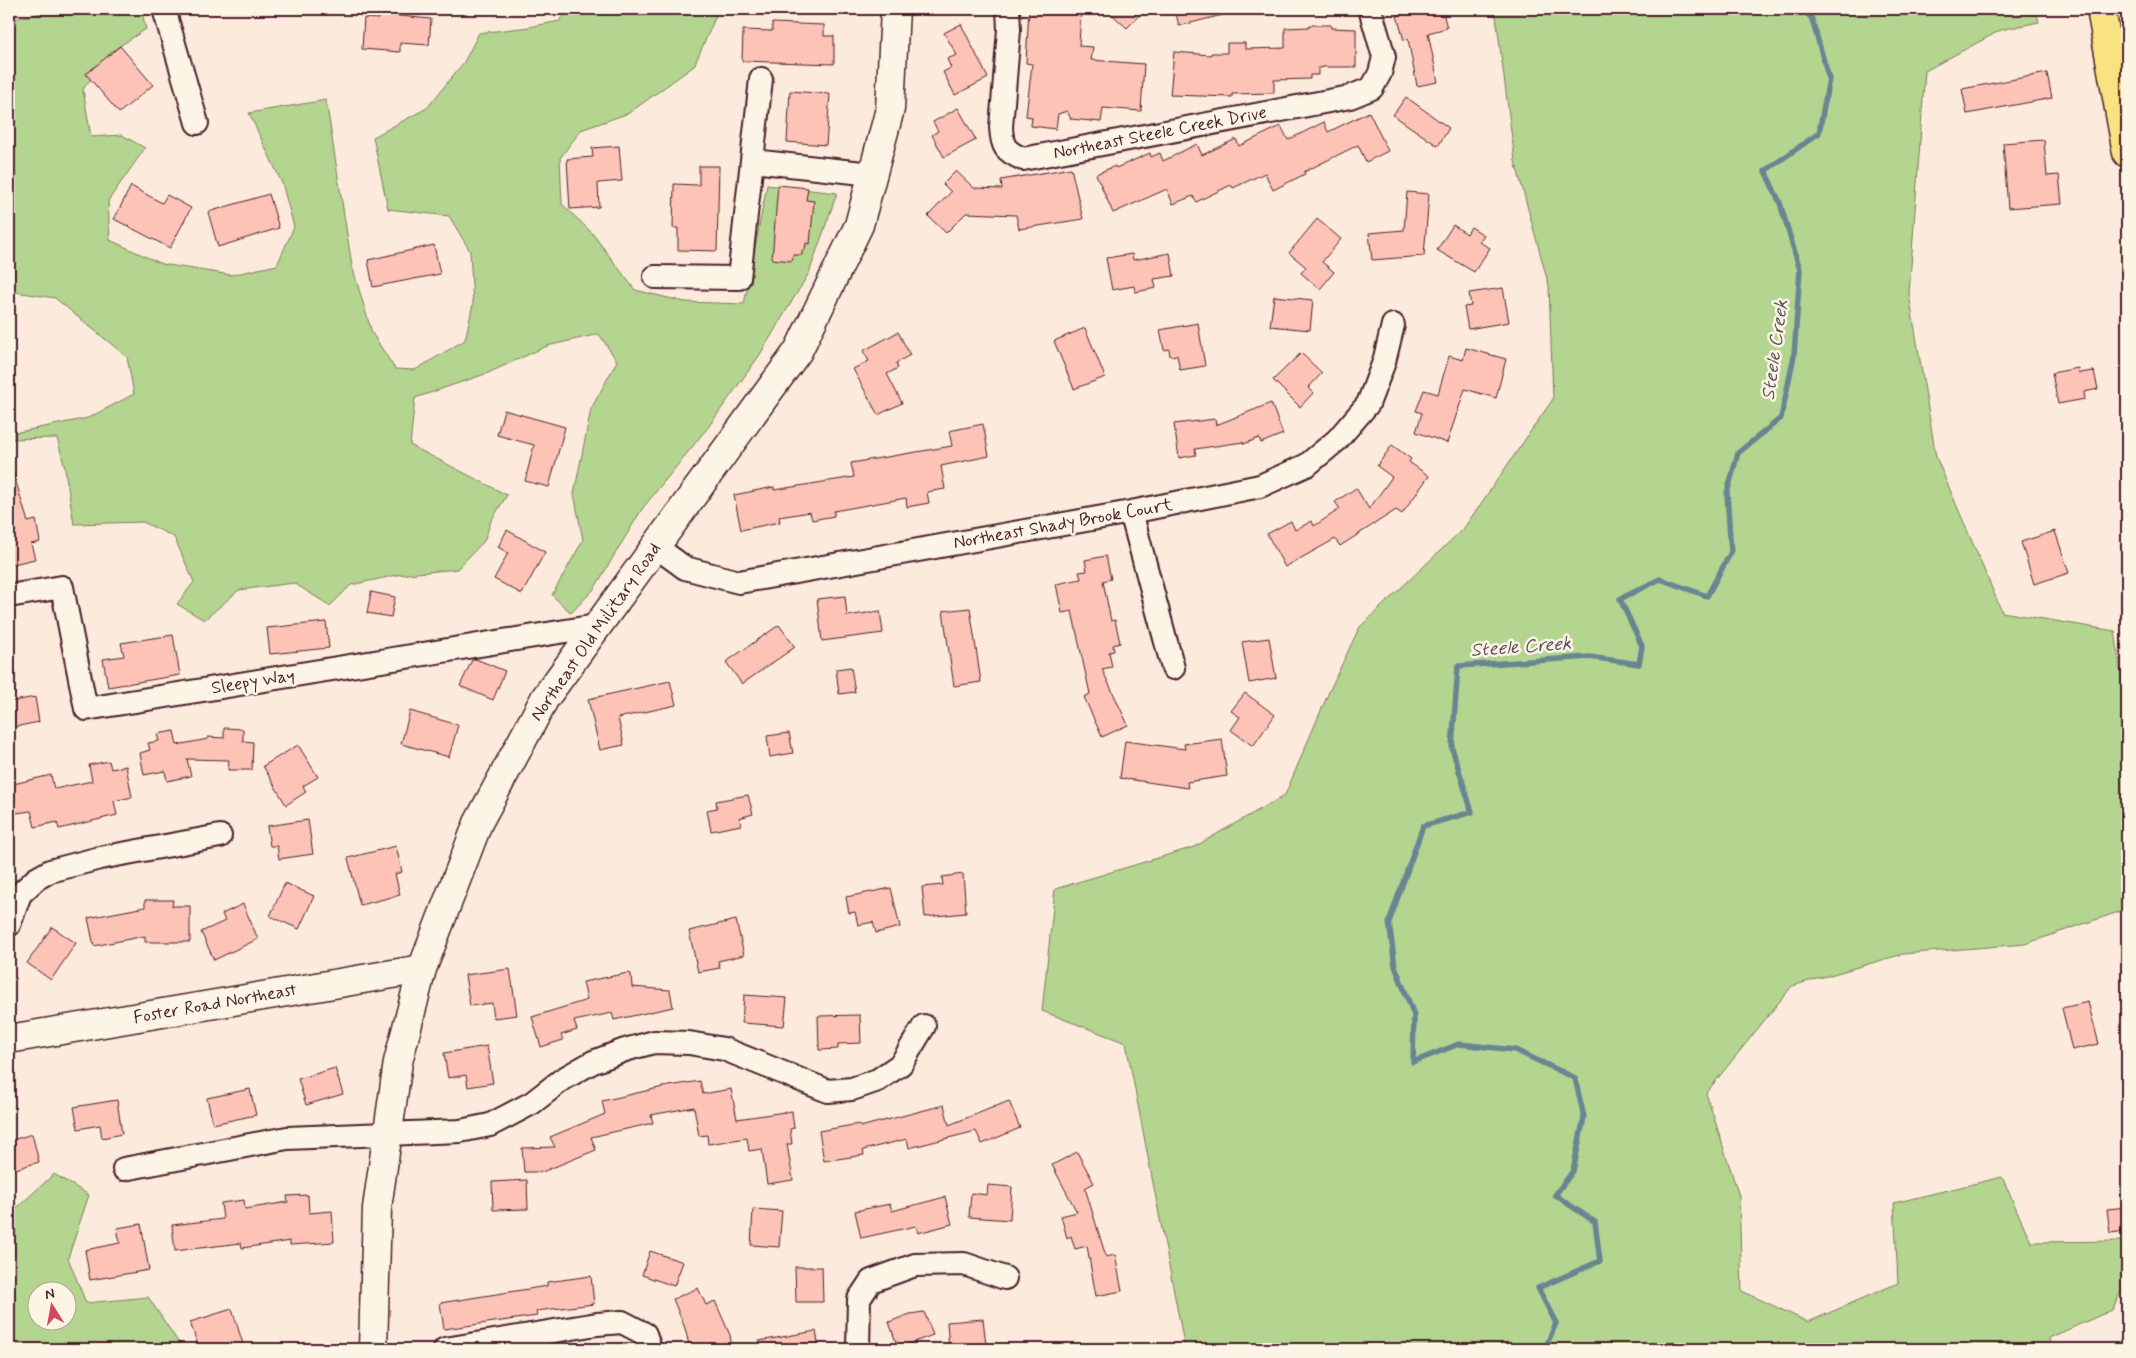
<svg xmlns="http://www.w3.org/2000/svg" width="2136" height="1358" font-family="Mynerve,sans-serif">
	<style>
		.green { fill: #b3d58f; stroke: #7e7a5d; fill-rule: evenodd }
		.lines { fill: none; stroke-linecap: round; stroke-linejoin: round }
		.stream { stroke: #678692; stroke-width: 5.5 }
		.building { fill: #fec3b7; stroke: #4a1f2b }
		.minor-casing { stroke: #4a1f2b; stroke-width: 26 }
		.tertiary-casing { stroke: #4a1f2b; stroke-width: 31 }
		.primary-casing { stroke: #4a1f2b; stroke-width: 31 }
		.minor { stroke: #fcf5e5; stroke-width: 22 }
		.tertiary { stroke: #fcf5e5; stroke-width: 28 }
		.primary { stroke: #f8e281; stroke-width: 28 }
		.labels { text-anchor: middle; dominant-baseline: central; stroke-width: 5; stroke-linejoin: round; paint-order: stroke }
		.street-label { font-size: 18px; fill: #4a1f2b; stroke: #fcf5e5 }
		.water-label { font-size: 19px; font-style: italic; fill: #59525e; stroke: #fcf5e5 }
	</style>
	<rect width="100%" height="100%" fill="#fcebdc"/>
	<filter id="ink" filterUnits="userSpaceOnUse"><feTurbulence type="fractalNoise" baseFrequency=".02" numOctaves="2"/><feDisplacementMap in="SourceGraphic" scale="10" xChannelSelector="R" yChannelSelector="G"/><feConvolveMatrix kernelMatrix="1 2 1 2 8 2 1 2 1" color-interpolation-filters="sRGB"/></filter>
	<g filter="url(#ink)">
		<path class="green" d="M61 9H141L146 29 112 51 83 89 91 137 122 135 145 148 108 201 110 240 162 264 231 275 277 265 294 227 282 183 249 113 326 100 352 266 372 333 395 369 415 370 465 340 473 304 470 251 449 216 388 209 373 137 427 108 464 62 479 33 529 27 560 21 564 9H719L694 66 629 113 581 130 560 158 562 204 592 233 635 290 685 302 744 304 767 185 837 193 809 273 759 356 709 426 642 509 594 589 571 613 552 595 583 540 574 494 591 409 617 361 599 334 547 346 488 373 415 398 410 445 507 495 491 521 484 541 457 569 397 575 351 585 330 606 294 583 239 590 204 620 177 604 194 582 174 537 143 522 74 524 64 464 57 438 9 439V434L88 418 134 394 127 357 55 298 9 291V191L12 180 9 173V20Z
			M1495 9H2036L2039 22 2001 30 1925 71 1909 294 1936 457 2002 612 2115 631 2127 717V909L2025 944 1903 954 1792 986 1706 1093 1739 1196 1742 1291 1808 1322 1898 1283 1894 1203 2002 1177 2031 1242 2127 1241V1280L2112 1310 2049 1338 2051 1349H1185L1126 1043 1042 1011 1055 889 1194 847 1285 795 1328 694 1359 628 1464 528 1553 399 1549 286 1515 161Z
			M54 1174 89 1195 68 1258 86 1303 148 1297 183 1349H9V1215ZM68 1290V1320H38V1290Z"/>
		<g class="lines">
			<path class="stream" d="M1545 1349 1556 1323 1538 1288 1600 1261 1595 1222 1555 1195 1573 1171 1584 1117 1575 1078 1515 1050 1459 1044 1413 1062 1414 1015 1395 966 1389 922 1423 826 1472 812 1452 748 1458 666 1589 657 1639 664 1642 646 1620 599 1660 579 1707 596 1731 552 1727 493 1738 453 1781 418 1794 356 1800 270 1780 203 1765 171 1819 133 1829 79 1812 19 1804 9"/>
		</g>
		<path class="building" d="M1029 9H1081L1079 46 1093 47 1091 60 1144 64 1141 111 1103 108 1101 122 1071 119 1067 111 1058 114 1056 129 1031 126 1032 117 1026 116 1032 64 1026 63Z
			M1106 9H1145L1127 28Z
			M1175 9H1225L1226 14 1179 26Z
			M1403 9H1442L1447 28 1428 33 1438 82 1417 86 1408 39 1404 40 1397 16 1404 14Z
			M379 14 431 19 429 45 400 43V52L362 49 364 18 378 19Z
			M772 23 824 25V36H834V64L742 61 743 30 772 31Z
			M961 24 988 78 955 95 943 72 951 68 947 59 957 55 944 33Z
			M1309 25H1331V28L1356 29V67H1322V68H1318V75H1310V79L1274 80V93L1232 94V97L1170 95 1174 52 1211 55V53H1227V43H1245V49L1285 48V28L1309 27Z
			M120 46 153 85 119 113 86 74Z
			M2047 73 2052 98 1967 114 1962 89Z
			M790 91 830 94 826 145 787 142Z
			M1406 97 1449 128 1438 146 1393 115Z
			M958 108 976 140 944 157 932 135 938 131 933 122Z
			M1369 112 1388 151 1366 162 1358 145 1304 172 1305 174 1273 190 1265 173 1233 188 1231 185 1196 202 1193 196 1173 204 1167 189 1113 213 1096 174 1115 166 1116 168 1150 153 1151 157 1160 153 1163 161 1197 144 1202 155 1236 139 1239 146 1281 126 1288 140 1324 122 1328 132Z
			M2044 140 2047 176 2059 175 2062 204 2008 208 2003 143Z
			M619 146 622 181 598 183 599 207 570 209 567 159 593 157 592 148Z
			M699 166H719L717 251 678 250V228H673L674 184 699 185Z
			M1071 168 1083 219 1019 229 1016 215 966 213 946 233 928 216 951 192 943 184 956 171 974 188 1002 189 1001 180Z
			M778 185 808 188 806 200 814 201 810 244 806 243 805 250H802V255H793L792 261 772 259Z
			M131 186 162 203 167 195 191 208 170 248 114 219Z
			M1407 192 1429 194 1424 256 1372 260 1369 233 1404 230Z
			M269 194 279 228 218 247 208 212Z
			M1317 219 1341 239 1322 262 1334 272 1320 289 1301 273 1306 267 1289 253Z
			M1453 225 1467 234 1471 227 1484 235 1479 242 1490 248 1474 272 1437 250Z
			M434 245 440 274 373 287 368 260Z
			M1170 253 1174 276 1154 279 1156 288 1135 292 1134 286 1112 290 1106 258 1132 254 1133 260Z
			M1503 288 1509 322 1468 329 1464 307 1471 306 1469 293Z
			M1274 296 1313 300 1310 330 1270 326Z
			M1198 323 1205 366 1180 370 1177 355 1170 356 1169 349 1164 350 1160 330Z
			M1085 328 1105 377 1074 389 1054 341Z
			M898 332 910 355 896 363 898 368 887 374 902 403 878 415 853 369 869 361 863 351Z
			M1466 348 1506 359 1496 398 1465 389 1447 443 1416 432 1422 413 1416 411 1424 390 1438 394 1449 356 1463 360Z
			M1301 353 1322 373 1308 388 1313 393 1300 407 1273 380Z
			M2078 368 2079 373 2094 371 2098 389 2084 392 2085 399 2058 404 2052 373Z
			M1271 403 1283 434 1261 443 1259 438 1244 444 1243 442 1195 449 1196 455 1179 458 1174 424 1215 419 1216 425Z
			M504 410 565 427 549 487 525 481 534 445 497 435Z
			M983 424 989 456 941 466 945 489 927 492 929 503 907 507 906 498 834 511V516L812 520 810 512 779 517 780 522 741 530 734 495 774 487V490L854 477 851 463 952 446 949 431Z
			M1392 445 1411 459 1409 462 1429 476 1402 514 1396 510 1340 546 1335 539 1285 567 1267 534 1291 521 1295 530 1312 521 1314 526 1340 509 1335 502 1356 488 1369 509 1392 477 1377 466Z
			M13 472 28 522 36 520 40 542 31 544 35 559 9 565V473Z
			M507 530 545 552 522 594 494 579 508 553 498 547Z
			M2055 531 2069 573 2034 584 2021 542Z
			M1106 556 1111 579 1103 581 1111 621 1115 620 1120 643 1113 645 1114 651 1109 652 1112 667 1102 669 1128 725 1102 737 1084 697 1090 694 1072 611 1062 613 1056 584 1081 579 1079 572 1087 571 1085 560Z
			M371 592 395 597 391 617 367 613Z
			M845 596 847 616 880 611 883 633 822 641 817 599Z
			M970 608 981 682 954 686 943 611Z
			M326 622 329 648 270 654 267 628Z
			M779 625 795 647 742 684 726 662Z
			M173 635 180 675 108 687 103 659 124 656 121 643Z
			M1269 638 1276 678 1249 683 1242 642Z
			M476 659 505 671 493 700 460 686 472 660Z
			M851 667 855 692 839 694 836 669Z
			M670 681 676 705 618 718 624 745 600 750 588 699Z
			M1245 693 1275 715 1253 746 1231 730 1240 717 1231 711Z
			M35 697 39 722 9 728V702Z
			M410 711 458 725 449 757 401 744Z
			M224 728 243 729V741L253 742 252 770H228L229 760 187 759 191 776 167 781 165 771 144 775 140 753 150 750 148 743 159 741 157 734 174 731 177 745 208 739V737L224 738Z
			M789 733 793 753 770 757 767 736Z
			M1222 739 1227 776 1187 782 1188 788 1120 778 1125 741 1185 749 1184 744Z
			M298 745 318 777 303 786 306 792 286 805 263 766Z
			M109 761 111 769 126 766 132 797 114 801 117 815 59 829 57 822 35 827 31 811 9 814V785L51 775 54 789 92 781 89 765Z
			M748 795 753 814 739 818 741 825 711 831 707 810 717 808 716 801Z
			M308 820 313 854 279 859 277 846H270L267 826Z
			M396 846 402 872 395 874 400 895 360 905 348 858Z
			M963 874 966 913 925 917 922 887 943 885 942 877Z
			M285 883 314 896 299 929 270 916Z
			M891 888 900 927 876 933 873 922 858 925 855 912 849 913 846 897Z
			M145 900H173L172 906H190V942H145V936L94 946 88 918 145 907Z
			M243 904 258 939 214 960 201 932 225 921 222 914Z
			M736 920 744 955 718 961 720 968 698 972 689 931Z
			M52 927 76 943 51 980 27 963Z
			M510 969 517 1015 494 1018 492 1003 470 1006 465 975Z
			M628 973 631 974 632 987 670 990 673 1007 614 1020 612 1013 574 1021 577 1030 561 1035 563 1040 541 1047 532 1017 587 1000 583 982Z
			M744 995 787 998 784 1026 742 1023Z
			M2088 1002 2099 1044 2072 1050 2062 1008Z
			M860 1015 861 1043 838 1044V1049L819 1050 818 1016Z
			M487 1046 493 1083 468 1087 466 1075 448 1078 444 1053Z
			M335 1068 343 1094 306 1105 298 1079Z
			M700 1081 703 1094 731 1089 737 1119 792 1111 794 1128 790 1129 792 1144H787L793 1180 767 1184 762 1149 749 1151 747 1138 708 1144 707 1135 699 1136 694 1107 651 1115 653 1123 591 1137 596 1150 542 1172H524L522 1148 555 1147 550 1137 605 1114 602 1101 663 1087Z
			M250 1089 256 1115 213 1124 207 1098Z
			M117 1100 122 1134 102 1138 100 1125 78 1129 74 1107Z
			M1009 1101 1020 1128 982 1144 976 1131 909 1148 907 1139 863 1150 864 1155 824 1161 819 1131 859 1124 860 1127 944 1105 949 1125Z
			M32 1134 39 1162 9 1171V1141Z
			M1077 1152 1094 1183 1085 1188 1106 1257 1115 1255 1122 1291 1096 1296 1087 1246 1075 1249 1071 1236 1067 1238 1061 1216 1077 1212 1052 1165Z
			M527 1180 528 1209 493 1210 492 1182Z
			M988 1185 1012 1187 1010 1220 969 1217 971 1193 987 1195Z
			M308 1195 309 1213 332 1211 334 1242 290 1245V1241L242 1248 241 1243 175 1251 172 1225 223 1219 221 1203 244 1200 245 1209 288 1202 287 1196Z
			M945 1197 952 1224 918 1233 916 1226 861 1238 855 1211 890 1204 892 1211Z
			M2127 1207V1231L2110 1233 2107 1209Z
			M753 1209 782 1211 779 1247 751 1245Z
			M141 1224 149 1270 90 1280 85 1250 120 1243 117 1228Z
			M650 1251 683 1262 674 1286 642 1275Z
			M795 1267H822L823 1302H796Z
			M591 1276 594 1304 536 1311 537 1316 444 1329 440 1303 547 1286V1282Z
			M698 1288 706 1305 715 1301 730 1335 732 1349H690L685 1328 673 1299Z
			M232 1309 243 1344 227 1349H199L190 1322Z
			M924 1312 933 1335 898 1348 889 1322 910 1314Z
			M983 1319 986 1344 949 1348 947 1322Z
			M816 1331 819 1349H760L759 1341Z"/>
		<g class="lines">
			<defs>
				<path id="minor" d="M164 9 197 123
					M1008 9 1009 30 1001 127C1002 147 1005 151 1023 159L1350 97 1372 88 1380 73 1384 57 1370 9
					M2110 54 2127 50
					M752 161 872 174
					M655 277 739 278 761 79
					M1131 512 1173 668
					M655 546 685 568 739 582 1131 512 1260 486 1307 465 1337 440 1368 404 1384 362 1393 325
					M9 596 62 587 86 709 596 626
					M9 925 20 894 36 879 50 871 100 858 220 836
					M124 1169 287 1138 460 1131 490 1125 532 1103 563 1079 593 1062 625 1050 654 1042 689 1043 724 1049 828 1091 852 1089 878 1080 901 1064 924 1026
					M445 1349 597 1324 622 1322 645 1334 650 1349
					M858 1349 859 1299 871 1281 915 1265 964 1264 1005 1278"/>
				<path id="tertiary" d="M9 1039 422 969
					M373 1349 377 1208 398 1062 422 969 478 823 545 698 798 351 859 225 890 109 895 9"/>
				<path id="primary" d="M2101 9 2127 153"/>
			</defs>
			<use href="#minor" class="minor-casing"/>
			<use href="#tertiary" class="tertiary-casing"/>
			<use href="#primary" class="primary-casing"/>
			<use href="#minor" class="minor"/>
			<use href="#tertiary" class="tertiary"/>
			<use href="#primary" class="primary"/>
		</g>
	</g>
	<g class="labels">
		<g class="street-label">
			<text transform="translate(1160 133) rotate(-11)">Northeast Steele Creek Drive</text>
			<text transform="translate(1063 524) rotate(-10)">Northeast Shady Brook Court</text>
			<text transform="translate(596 632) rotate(-55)">Northeast Old Military Road</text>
			<text transform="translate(253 682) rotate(-9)">Sleepy Way</text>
			<text transform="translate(215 1004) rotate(-10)">Foster Road Northeast</text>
		</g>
		<g class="water-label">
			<text transform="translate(1775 350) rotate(-82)">Steele Creek</text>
			<text transform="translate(1521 647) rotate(-4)">Steele Creek</text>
		</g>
	</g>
	<rect width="2136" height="1358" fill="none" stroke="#fcf5e5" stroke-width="30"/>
	<rect x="15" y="15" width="2106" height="1328" fill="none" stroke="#4a1f2b" stroke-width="2" filter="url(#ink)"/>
	<g transform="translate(52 1306) rotate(349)"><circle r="24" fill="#fcf5e5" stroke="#b59f9b"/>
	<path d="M0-4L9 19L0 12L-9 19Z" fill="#d1495b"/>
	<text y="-8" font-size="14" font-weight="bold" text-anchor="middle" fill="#4a1f2b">N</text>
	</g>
</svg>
